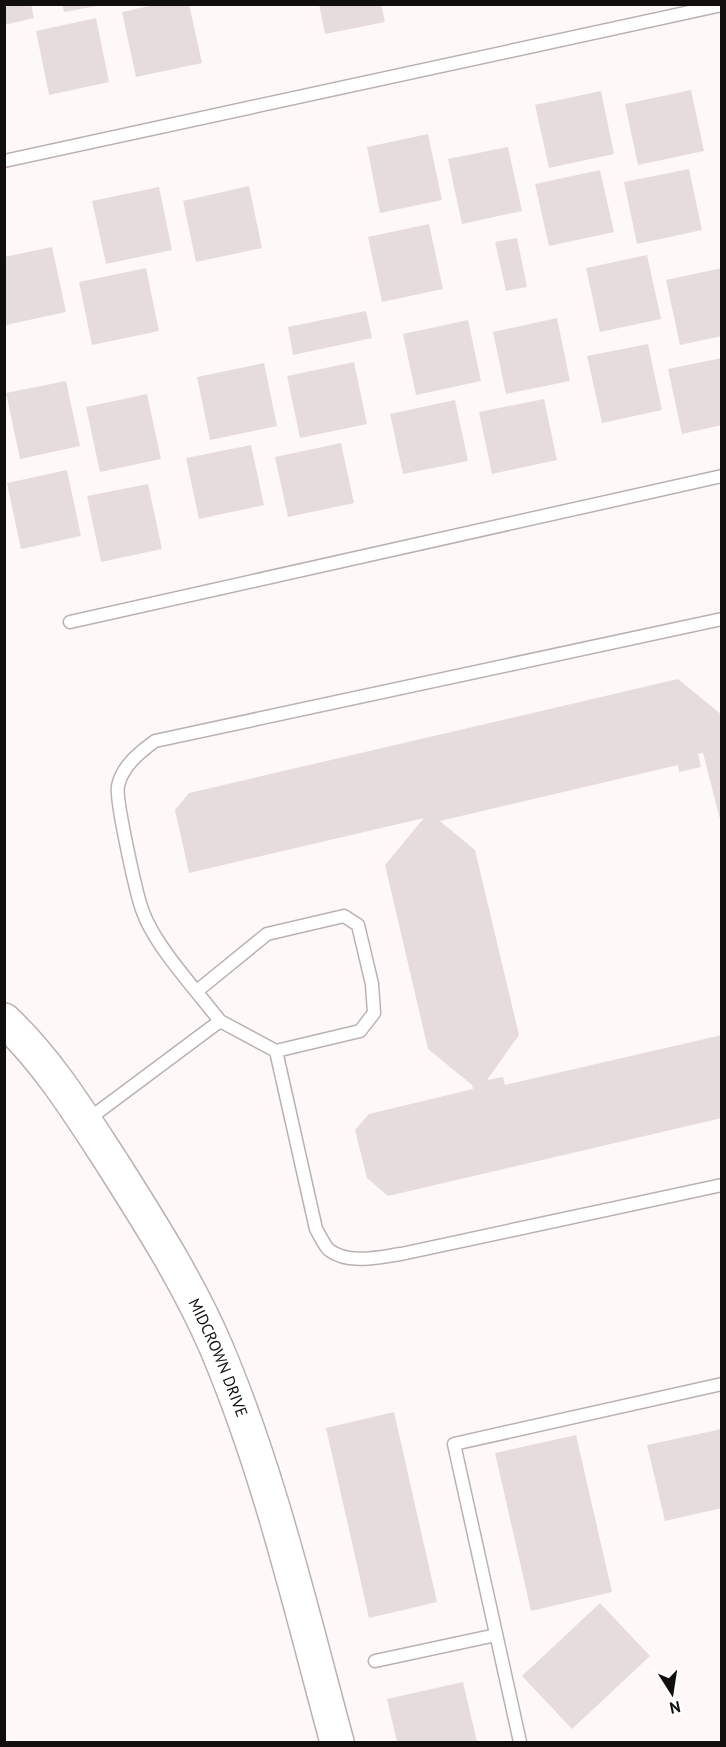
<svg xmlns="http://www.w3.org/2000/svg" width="726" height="1747" font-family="'PT Sans',sans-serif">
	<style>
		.building { fill: #e7dcdc }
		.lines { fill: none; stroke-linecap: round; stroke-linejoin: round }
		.lane-casing { stroke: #bcb1b1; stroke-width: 15 }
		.secondary-casing { stroke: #bcb1b1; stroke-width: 36 }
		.lane { stroke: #fff; stroke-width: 12 }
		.secondary { stroke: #fff; stroke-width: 33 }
		.labels { text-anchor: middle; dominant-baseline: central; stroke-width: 4.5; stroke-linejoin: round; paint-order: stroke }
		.street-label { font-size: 16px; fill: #110e0e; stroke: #fff }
	</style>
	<rect width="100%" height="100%" fill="#fff8f8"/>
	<path class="building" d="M4 4H31L34 18 4 25Z
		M62 4H96V6L64 12Z
		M158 4H189L202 63 136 77 122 12Z
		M319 4H381L385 22 325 34Z
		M96 18 109 82 49 95 36 31Z
		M691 90 704 151 638 165 625 104Z
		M601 91 614 154 549 168 535 105Z
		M428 134 442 200 380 213 367 147Z
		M508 147 522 211 462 224 448 159Z
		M689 169 702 230 637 244 624 182Z
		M600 170 614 232 549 246 535 184Z
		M249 186 262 248 196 262 183 201Z
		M159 187 172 250 106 264 92 201Z
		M429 224 443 289 382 302 368 237Z
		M517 238 527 287 506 291 495 242Z
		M52 247 66 312 6 325 4 257Z
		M647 255 661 319 600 332 586 268Z
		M146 268 159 331 92 345 79 282Z
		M722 268V336L680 345 666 280Z
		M366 311 372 338 293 355 288 327Z
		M557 318 570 381 506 394 493 332Z
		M468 320 481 381 416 395 403 334Z
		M648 344 662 410 602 423 587 356Z
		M722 358V425L682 434 668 369Z
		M354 362 367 424 300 438 287 376Z
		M264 363 277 426 210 440 197 377Z
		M66 381 80 446 20 459 6 393Z
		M147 394 161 459 100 472 86 407Z
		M544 399 557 460 492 474 479 412Z
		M455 400 468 461 403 474 390 414Z
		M341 443 354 503 288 517 275 457Z
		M251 445 264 505 199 519 186 458Z
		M67 470 81 536 21 549 7 483Z
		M148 484 162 549 101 562 87 496Z
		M678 679 722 715V827L703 753 698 754 701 767 679 772 678 765 440 821 475 850 519 1035 487 1080 503 1077 505 1085 722 1035V1118L388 1196 367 1178 355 1130 369 1114 473 1089 472 1085 428 1049 385 865 424 818 189 873 175 810 189 793Z
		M394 1412 437 1602 369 1618 326 1428Z
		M722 1429V1508L665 1521 647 1445Z
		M576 1435 612 1592 531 1611 495 1453Z
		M600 1603 650 1656 572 1729 522 1676Z
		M463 1682 477 1742H397L387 1699Z"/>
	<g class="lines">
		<defs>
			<path id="lane" d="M4 161 722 5
				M70 622 722 476
				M197 991 267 934 344 916 358 925 372 984 374 1013 360 1031 276 1051
				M220 1021 276 1051 316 1229C320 1236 324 1245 329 1250 349 1265 379 1257 401 1254L722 1185
				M86 1121 220 1021C197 991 155 946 143 912 137 898 115 798 118 786 122 766 140 752 155 741L722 619
				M375 1661 496 1635
				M520 1742 454 1444 722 1384"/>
			<g id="secondary">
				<path id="s1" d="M4 1020C47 1060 79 1112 111 1161 149 1221 188 1282 216 1347 270 1474 301 1610 337 1742"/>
			</g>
		</defs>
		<use href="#lane" class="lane-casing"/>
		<use href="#secondary" class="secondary-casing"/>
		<use href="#lane" class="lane"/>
		<use href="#secondary" class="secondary"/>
	</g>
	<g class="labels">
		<g class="street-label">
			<text stroke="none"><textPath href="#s1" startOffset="402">MIDCROWN DRIVE</textPath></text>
		</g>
	</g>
	<rect width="726" height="1747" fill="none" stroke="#110e0e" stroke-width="12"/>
	<g transform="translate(672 1693) rotate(168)" stroke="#ffffff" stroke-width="4.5" paint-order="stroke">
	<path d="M0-4.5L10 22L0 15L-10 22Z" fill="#110e0e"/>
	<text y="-9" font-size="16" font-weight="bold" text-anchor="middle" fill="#110e0e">N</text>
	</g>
</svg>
